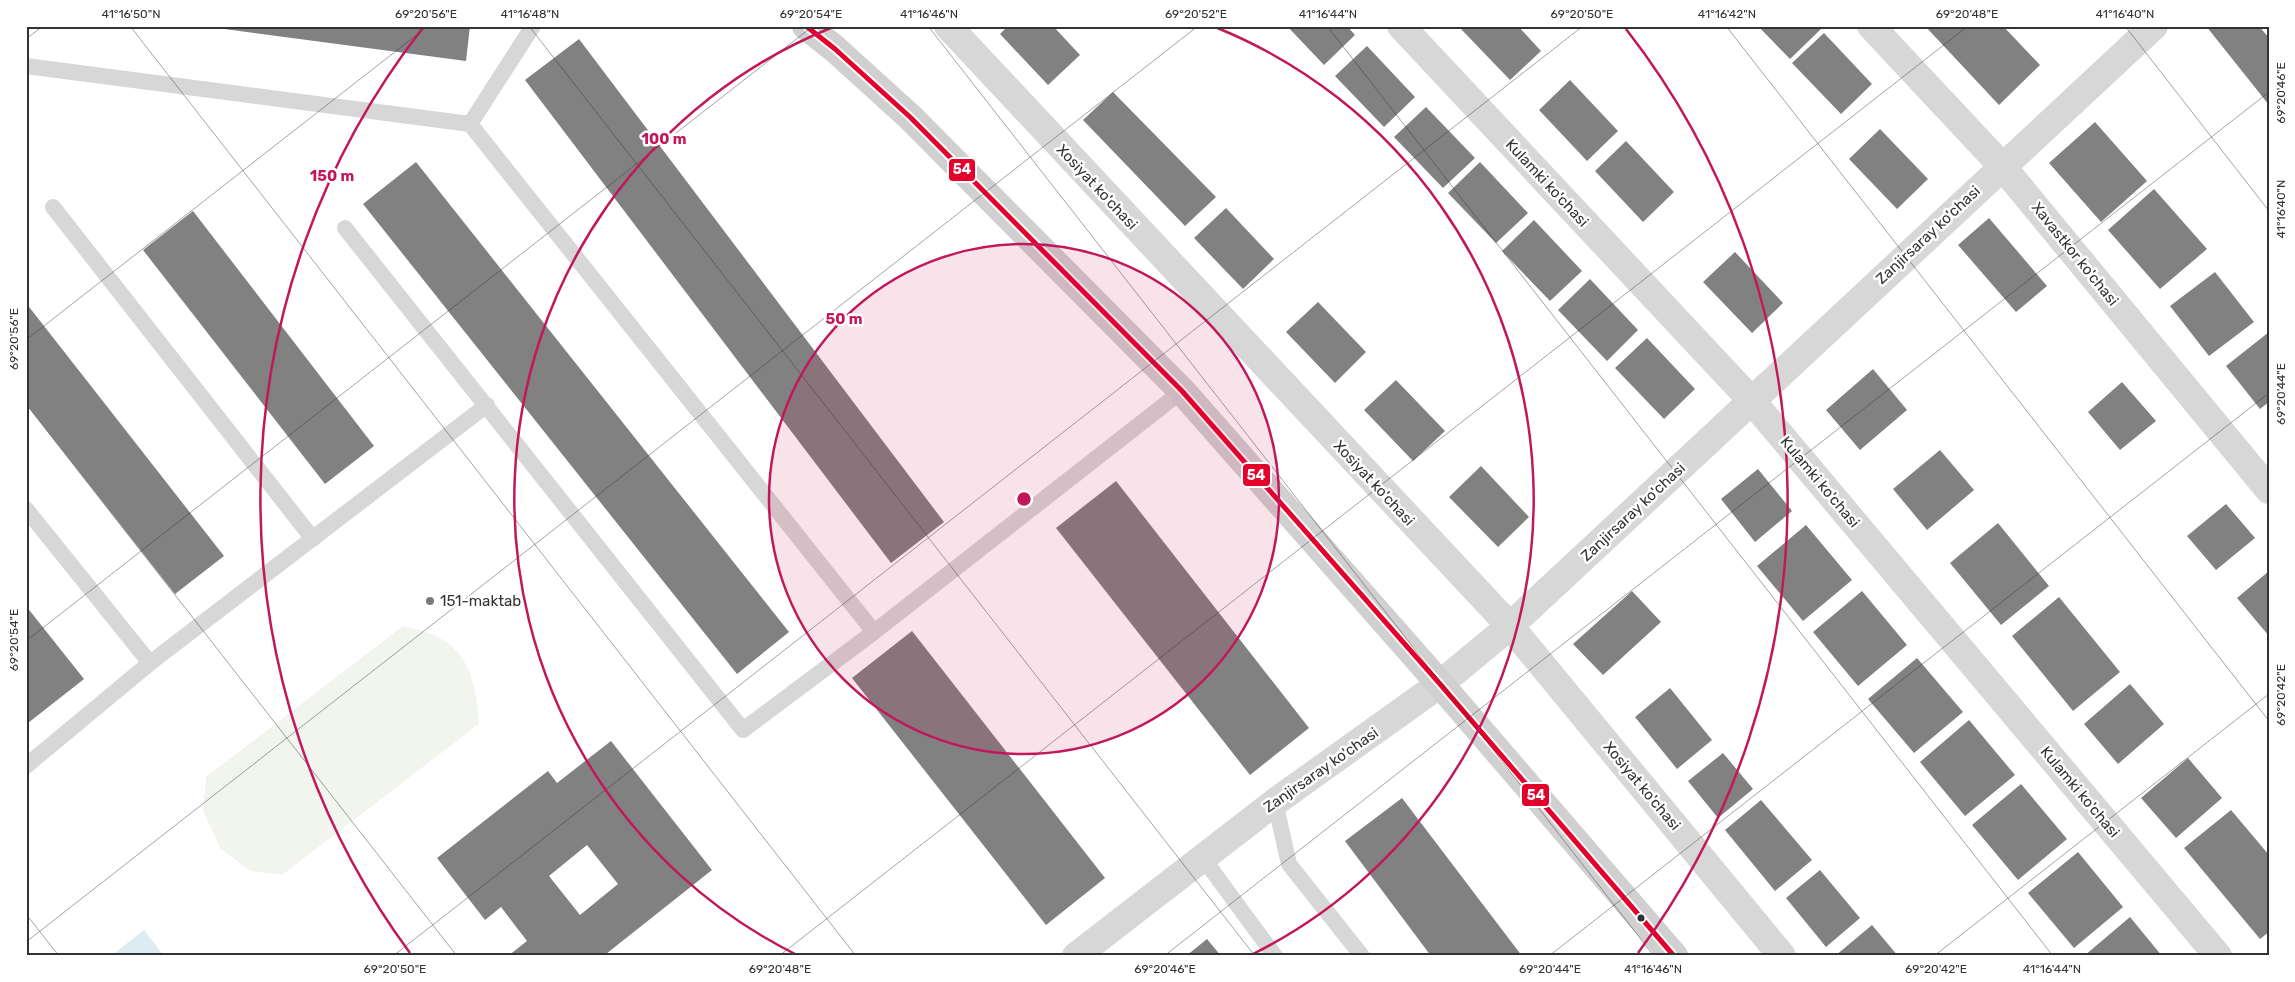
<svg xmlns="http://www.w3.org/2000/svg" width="2295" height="982" font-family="Rubik,sans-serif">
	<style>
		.green { fill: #f1f5ed }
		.water { fill: #ddebf3 }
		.building { fill: #818181; fill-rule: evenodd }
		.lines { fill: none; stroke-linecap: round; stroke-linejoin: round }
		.lane { stroke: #d7d7d7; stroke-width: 16 }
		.street { stroke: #d7d7d7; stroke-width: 28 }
		.secondary { stroke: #d0d0d0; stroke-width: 28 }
		.bus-1-casing { stroke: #fff; stroke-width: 9 }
		.bus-1 { stroke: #e4002b; stroke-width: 5 }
		.ticks { fill: none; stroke: #333; stroke-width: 1; stroke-opacity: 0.45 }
		.ring { fill: none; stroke: #c2185b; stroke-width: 2.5 }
		.poi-dot { fill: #7a7a7a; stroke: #fff; stroke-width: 2 }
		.bus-dot { fill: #333; stroke: #fff; stroke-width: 2 }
		.labels { text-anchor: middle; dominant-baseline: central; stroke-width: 5; stroke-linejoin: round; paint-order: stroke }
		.street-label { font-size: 15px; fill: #333; stroke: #fff }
		.poi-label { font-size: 15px; fill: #333; stroke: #fff; text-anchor: start }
		.centre { fill: #c2185b; stroke: #fff; stroke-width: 2.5 }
		.ring-label { font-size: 15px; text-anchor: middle; font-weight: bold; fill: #c2185b; stroke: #fff; stroke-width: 5; stroke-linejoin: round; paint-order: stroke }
		.line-badge { stroke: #fff; stroke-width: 2 }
		.badge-label { font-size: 14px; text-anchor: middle; font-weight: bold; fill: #fff }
		.neatline { fill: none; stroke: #333; stroke-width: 2 }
		.ticks-label { font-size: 12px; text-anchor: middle; fill: #333 }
	</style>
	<rect width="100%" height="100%" fill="#fff"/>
	<path class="green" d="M403 626C413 629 426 631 436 636 472 653 476 689 479 724L282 875 250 871 220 848 203 810 206 777Z"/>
	<path class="water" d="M144 930 164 956H111Z"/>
	<path class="building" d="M202 26H470L466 61Z
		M1008 26H1053L1080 55 1048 85 1000 34Z
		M1287 26H1347L1355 35 1324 65Z
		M1465 26H1518L1541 51 1510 80 1461 29Z
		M1758 26H1818L1821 29 1790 59Z
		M1925 26H2003L2040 65 1999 105Z
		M2206 26H2259L2269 38V105Z
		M1824 33 1872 84 1841 114 1792 63Z
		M579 39 944 522 891 563 525 80Z
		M1367 46 1415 97 1384 127 1335 76Z
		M1570 80 1618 131 1587 161 1539 110Z
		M1113 92 1216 197 1185 226 1083 120Z
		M1426 107 1475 158 1443 188 1394 137Z
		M2095 122 2147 181 2101 222 2049 163Z
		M1880 129 1928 179 1897 209 1849 159Z
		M1626 141 1674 192 1643 222 1595 171Z
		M416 162 789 632 737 674 363 204Z
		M1480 162 1528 213 1496 243 1448 193Z
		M2154 189 2207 249 2160 289 2108 230Z
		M1226 208 1274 259 1243 289 1194 238Z
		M193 211 374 446 325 484 143 250Z
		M1989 218 2047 286 2016 312 1958 245Z
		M1534 220 1582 271 1550 301 1502 251Z
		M1735 252 1783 303 1752 333 1703 282Z
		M2215 272 2254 322 2209 356 2170 306Z
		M1590 279 1638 330 1607 361 1558 310Z
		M1318 302 1366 352 1335 383 1286 332Z
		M26 303 224 556 175 594 26 404Z
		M2269 332V402L2260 409 2226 366Z
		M1647 338 1695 389 1664 419 1615 368Z
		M1873 369 1907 410 1860 450 1826 410Z
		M1396 380 1445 431 1413 461 1364 410Z
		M2122 382 2156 421 2120 450 2088 412Z
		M1940 450 1974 490 1927 530 1893 489Z
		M1481 466 1529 517 1498 547 1449 497Z
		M1758 469 1792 511 1755 542 1721 499Z
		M1116 481 1309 728 1250 775 1056 528Z
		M2226 504 2255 538 2216 570 2187 536Z
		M1998 523 2049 586 2001 625 1950 563Z
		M1806 525 1852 580 1803 621 1757 566Z
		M2269 571V636L2237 598Z
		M1632 591 1661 622 1603 675 1573 644Z
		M1862 591 1907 645 1858 686 1813 632Z
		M2059 597 2120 672 2073 711 2012 636Z
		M26 606 84 679 28 723 26 721Z
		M912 631 1105 878 1046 925 852 678Z
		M1917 658 1963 712 1914 753 1868 699Z
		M2130 684 2164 724 2118 764 2084 724Z
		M1670 688 1712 740 1677 769 1635 717Z
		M1969 720 2015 775 1965 816 1920 762Z
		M611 741 712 870 606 954 608 956H508L527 941 501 907 485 920 437 858 548 771 557 783ZM587 845 618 884 580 915 549 876Z
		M1723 753 1753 789 1718 818 1688 781Z
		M2188 758 2222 798 2176 838 2141 798Z
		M2021 784 2067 839 2018 880 1972 825Z
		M1402 798 1522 956H1431L1345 841Z
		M1761 800 1812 860 1775 891 1725 830Z
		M2231 810 2269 855V932L2260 939 2184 848Z
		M2078 852 2123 907 2074 948 2028 893Z
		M1820 870 1860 918 1826 947 1786 898Z
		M2130 917 2162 956H2084Z
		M1872 925 1898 956H1835Z
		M1207 939 1221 956H1186Z"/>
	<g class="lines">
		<path class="lane" d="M26 66 470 124 874 632 1182 391
			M470 124 533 26
			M53 207 313 539
			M345 228 743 730 874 632
			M26 509 150 663
			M26 766 150 663 487 405
			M1275 802 1289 864 1362 956
			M1203 858 1275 956"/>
		<path class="street" d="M948 26 1510 626 1782 956
			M1401 26 1752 401 2218 956
			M1871 26 2002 166 2269 490
			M1076 956 1275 802 1440 684 1510 626 2154 26"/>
		<path class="secondary" d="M806 26 835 49 910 117 1182 391 1440 684 1674 956"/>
		<defs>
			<path id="bus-1" d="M806 26 835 49 910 117 1182 391 1440 684 1674 956"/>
		</defs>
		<use href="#bus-1" class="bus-1-casing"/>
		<use href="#bus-1" class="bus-1"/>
	</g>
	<path class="ticks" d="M130 26 856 956M529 26 1255 956M928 26 1654 956M1327 26 2053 956M1726 26 2269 721M2125 26 2269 211M26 39 43 26M26 340 428 26M26 404 457 956M26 641 813 26M26 914 59 956M26 942 1198 26M393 956 1583 26M779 956 1968 26M1164 956 2269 92M1549 956 2269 393M1934 956 2269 694"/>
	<circle cx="1024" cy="499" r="255" fill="#c2185b" fill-opacity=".12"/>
	<g class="ring">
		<circle cx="1024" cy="499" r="255"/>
		<path d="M797 955A509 509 0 0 1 833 27M1215 27A509 509 0 0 1 1251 955"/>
		<path d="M410 953A764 764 0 0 1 422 29M1626 29A764 764 0 0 1 1638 953"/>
	</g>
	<circle class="poi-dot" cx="430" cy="601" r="5"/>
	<circle class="bus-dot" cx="1641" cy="918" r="4.5"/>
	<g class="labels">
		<g class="street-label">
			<text transform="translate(1547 183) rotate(47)">Kulamki ko'chasi</text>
			<text transform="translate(1097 187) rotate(47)">Xosiyat ko'chasi</text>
			<text transform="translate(1928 235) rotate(-43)">Zanjirsaray ko'chasi</text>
			<text transform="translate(2075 254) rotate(51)">Xavastkor ko'chasi</text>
			<text transform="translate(1820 482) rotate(50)">Kulamki ko'chasi</text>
			<text transform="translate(1374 483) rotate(47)">Xosiyat ko'chasi</text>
			<text transform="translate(1633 512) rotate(-43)">Zanjirsaray ko'chasi</text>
			<text transform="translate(1321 770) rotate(-35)">Zanjirsaray ko'chasi</text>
			<text transform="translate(1642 786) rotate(50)">Xosiyat ko'chasi</text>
			<text transform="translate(2080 792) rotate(50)">Kulamki ko'chasi</text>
		</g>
		<g class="poi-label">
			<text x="440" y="601">151-maktab</text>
		</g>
	</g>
	<circle cx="1024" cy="499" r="8" class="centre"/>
	<g class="ring-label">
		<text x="664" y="144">100 m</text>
		<text x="332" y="181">150 m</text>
		<text x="844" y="324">50 m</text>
	</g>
	<g class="line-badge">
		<rect x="948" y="158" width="28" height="24" rx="5" fill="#e4002b"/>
		<rect x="1242" y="463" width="29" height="24" rx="5" fill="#e4002b"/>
		<rect x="1521" y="783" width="29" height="24" rx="5" fill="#e4002b"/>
	</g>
	<g class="badge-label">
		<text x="962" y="174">54</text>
		<text x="1256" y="480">54</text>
		<text x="1536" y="800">54</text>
	</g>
	<rect width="2295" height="982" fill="none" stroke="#ffffff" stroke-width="55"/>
	<rect x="28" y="28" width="2240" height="926" class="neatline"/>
	<g class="ticks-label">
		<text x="131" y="18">41°16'50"N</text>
		<text x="426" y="18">69°20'56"E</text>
		<text x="530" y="18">41°16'48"N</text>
		<text x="811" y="18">69°20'54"E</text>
		<text x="929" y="18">41°16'46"N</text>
		<text x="1196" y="18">69°20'52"E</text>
		<text x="1328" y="18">41°16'44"N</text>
		<text x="1582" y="18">69°20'50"E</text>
		<text x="1727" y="18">41°16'42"N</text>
		<text x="1967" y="18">69°20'48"E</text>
		<text x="2125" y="18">41°16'40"N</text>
		<text transform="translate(2281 93) rotate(-90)" y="4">69°20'46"E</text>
		<text transform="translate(2281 209) rotate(-90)" y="4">41°16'40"N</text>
		<text transform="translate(14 339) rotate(-90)" y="4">69°20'56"E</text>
		<text transform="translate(2281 394) rotate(-90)" y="4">69°20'44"E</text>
		<text transform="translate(14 640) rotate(-90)" y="4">69°20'54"E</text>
		<text transform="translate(2281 695) rotate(-90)" y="4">69°20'42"E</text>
		<text x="395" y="973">69°20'50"E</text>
		<text x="780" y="973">69°20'48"E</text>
		<text x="1165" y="973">69°20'46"E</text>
		<text x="1550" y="973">69°20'44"E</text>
		<text x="1653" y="973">41°16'46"N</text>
		<text x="1936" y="973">69°20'42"E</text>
		<text x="2052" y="973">41°16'44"N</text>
	</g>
</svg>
